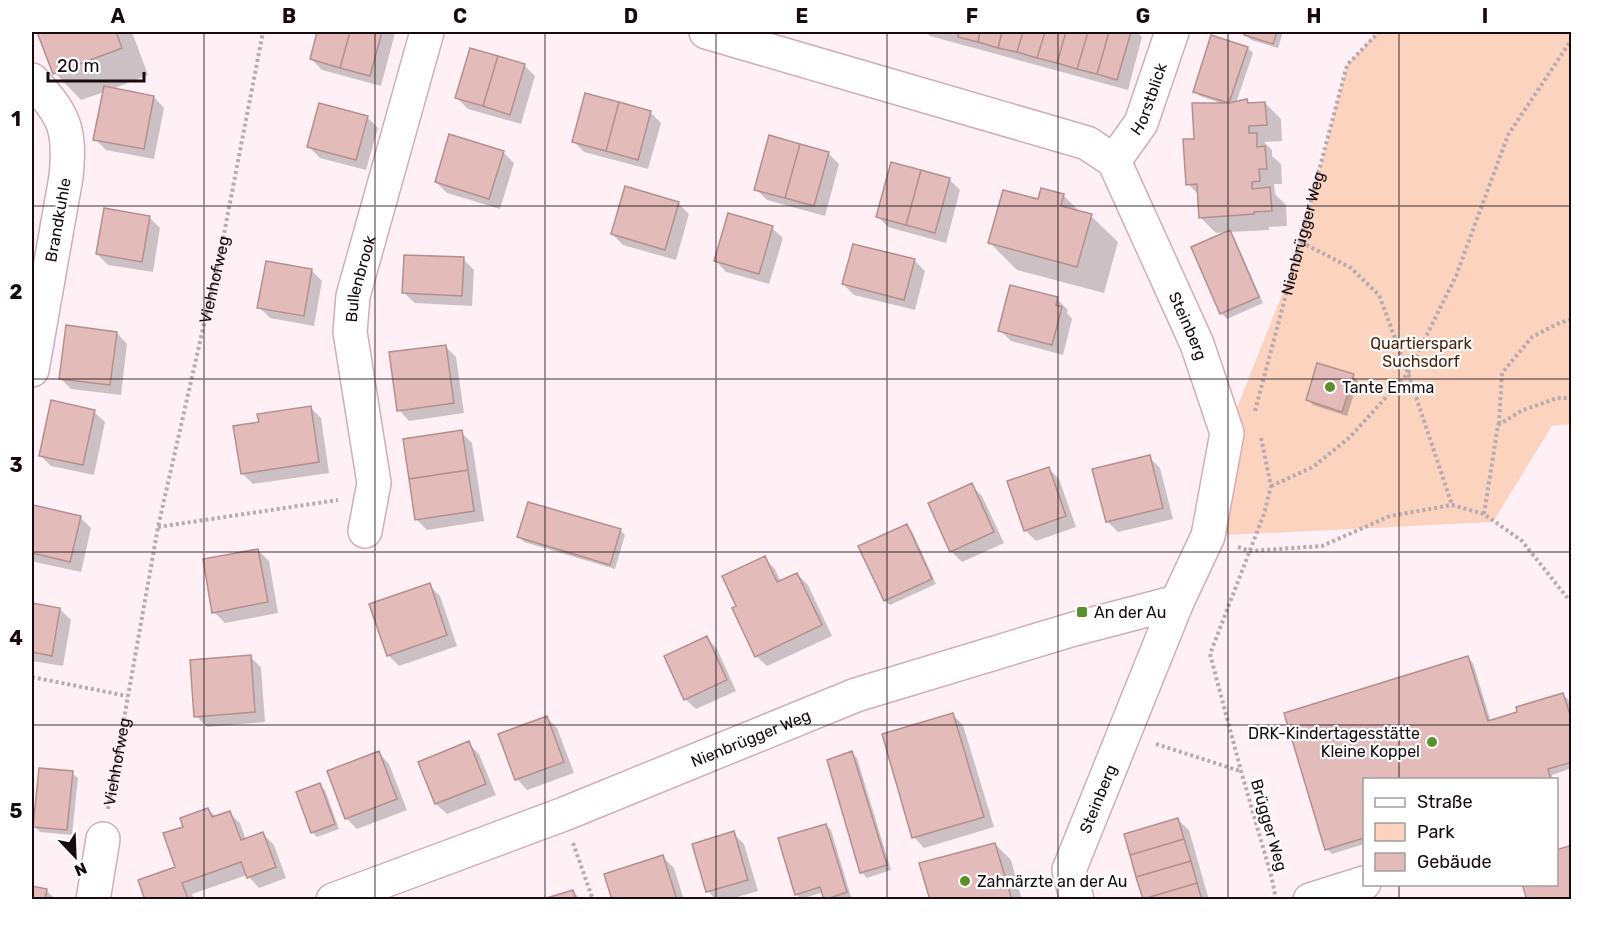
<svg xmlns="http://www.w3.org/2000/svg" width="1603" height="931" font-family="Rubik,sans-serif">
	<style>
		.green { fill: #fbd3bf }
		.shadow { fill: #0003 }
		.building { fill: #e3bbba; stroke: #b58f8e; stroke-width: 1.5 }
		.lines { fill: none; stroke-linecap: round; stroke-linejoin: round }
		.minor-casing { stroke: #d1adbc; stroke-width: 36 }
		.path { stroke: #b8aab0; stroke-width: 4; stroke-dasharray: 3 3; stroke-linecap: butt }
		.minor { stroke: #fff; stroke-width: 33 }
		.grid { fill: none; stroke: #170b10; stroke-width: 1.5; stroke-opacity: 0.55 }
		.poi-dot { fill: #5b912c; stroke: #fff; stroke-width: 2 }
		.labels { text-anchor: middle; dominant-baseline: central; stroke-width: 4.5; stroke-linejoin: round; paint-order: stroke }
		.street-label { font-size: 16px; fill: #170b10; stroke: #fff }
		.park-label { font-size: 16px; fill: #49220b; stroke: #fff }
		.poi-label { font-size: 16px; fill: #170b10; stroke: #fff; text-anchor: start }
		.neatline { fill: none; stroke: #170b10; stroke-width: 2 }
		.grid-label { font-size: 20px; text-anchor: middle; font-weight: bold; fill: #170b10 }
	</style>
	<rect width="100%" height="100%" fill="#fff0f6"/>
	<path class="green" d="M1378 32H1571V424L1552 426 1493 522 1208 536 1227 433 1287 282 1304 231 1347 65Z"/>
	<path class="shadow" d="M39 32H132L148 75 112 89 154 97 164 108 154 159 106 150 95 139 104 92 81 100 55 73Z
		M319 32H393L395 33 381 86 322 70 311 59Z
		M926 32H1137L1142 37 1128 90 930 36Z
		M1247 32H1283L1278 48 1251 40 1246 35Z
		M1212 37 1248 48 1253 53 1236 103 1247 101 1250 104 1265 103 1281 119 1282 141 1264 142 1272 150V156L1281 164 1282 184H1274L1275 194 1286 205 1287 226 1269 227V230L1230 232 1234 237 1263 303 1227 319 1222 314 1193 247 1226 232 1216 233 1200 217 1199 195 1188 184 1195 140 1223 104 1200 96 1195 91Z
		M524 65 535 76 521 124 468 109 457 98Z
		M650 112 661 123 648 169 584 152 573 141Z
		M367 117 378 128 366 170 320 158 309 147Z
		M503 152 514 163 500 209 447 193 436 182Z
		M828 153 839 164 825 216 767 200 756 189Z
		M892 164 950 180 960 190 946 243 888 227 877 216Z
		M1063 195 1081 213 1091 216 1118 242 1104 293 1017 270 990 243 1039 201Z
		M678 203 689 214 676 260 623 245 612 234Z
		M149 217 160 228 153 272 108 265 97 254Z
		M772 228 783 238 769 284 726 272 716 261Z
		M463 259 474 270 472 306 415 303 404 293Z
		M914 260 925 271 915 310 854 295 843 284Z
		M312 271 322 281 314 326 270 318 259 307Z
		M1057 299 1068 310 1067 313 1072 319 1063 355 1011 341 1000 330Z
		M117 333 127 344 121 395 71 389 60 378Z
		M445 346 456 357 464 413 409 421 399 410Z
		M1353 376 1358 381 1347 416 1313 405 1308 400Z
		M310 407 321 418 329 473 253 484 242 473 260 423Z
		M94 412 105 422 94 475 51 466 40 455Z
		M461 432 472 443 484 521 427 530 416 519Z
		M1149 457 1160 468 1173 519 1118 532 1107 521Z
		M1048 468 1059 479 1076 527 1036 541 1025 530Z
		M971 485 982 496 1004 543 962 562 951 551Z
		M34 507 80 517 91 528 81 572 35 562 32 558V517Z
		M907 526 912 531 936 584 890 605 885 600Z
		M620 530 625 535 615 569 524 542 519 537Z
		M258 550 269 561 278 613 225 623 214 612Z
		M764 558 775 569 781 582 797 574 808 585 832 636 767 666 756 656 738 606Z
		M429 585 440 596 457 646 399 666 388 655Z
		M32 605 60 609 71 620 63 666 32 661Z
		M707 638 717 649 736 691 696 709 685 699Z
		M251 657 261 668 265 722 207 727 196 716Z
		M1468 658 1473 663 1491 722 1519 714 1562 694 1568 699 1572 713V768L1552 775 1553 780H1364V844L1332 854 1327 849 1286 714Z
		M952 714 963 725 994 827 924 848 914 837Z
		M546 717 557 728 574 773 527 790 517 779 500 735Z
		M468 743 479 754 496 795 447 814 436 804 420 763Z
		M379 753 389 764 407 810 357 829 346 818Z
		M852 753 857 758 891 870 867 878 861 872Z
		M72 773 78 778 72 835 40 832 35 827Z
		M319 785 325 790 339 829 317 837 312 832Z
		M208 809 216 817 229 813 240 823 246 840 263 834 274 845 286 878 259 888 247 875 192 894 194 900H147L177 868 184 828Z
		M1178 820 1189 830 1209 900H1144Z
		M826 825 831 830 851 897 844 900H826L824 892 801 899 796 894Z
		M733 833 744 844 758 891 727 900H716L708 891Z
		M995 844 1011 860 1022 900H931Z
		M663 857 674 868 684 900H613Z
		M32 888 46 890 56 900H32Z
		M573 891 581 900H545Z"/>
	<path class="building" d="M37 32H116L122 48 53 74Z
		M317 32H350L340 68 310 59Z
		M350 32H382L370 76 340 68Z
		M959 32H980L978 42 958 37Z
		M980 32H1002L998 48 978 42Z
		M1002 32H1023L1017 52 998 48Z
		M1023 32H1045L1037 58 1017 52Z
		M1045 32H1066L1057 63 1037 58Z
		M1066 32H1088L1077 69 1057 63Z
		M1088 32H1109L1097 74 1077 69Z
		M1109 32H1131L1117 80 1097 74Z
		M1245 32H1277L1273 44 1244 35Z
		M1211 35 1248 47 1229 103 1193 92Z
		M470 48 498 56 483 106 455 98Z
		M498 56 525 64 510 115 483 106Z
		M104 86 154 96 144 149 93 140Z
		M585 93 619 102 606 151 572 142Z
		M1247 99 1248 103 1265 102 1267 125 1249 126V133H1257V147L1265 146 1267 169H1259L1260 181 1252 182V189L1270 187 1272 211 1254 212V214L1199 218 1197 184 1186 185 1183 139H1194L1192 103H1229Z
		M619 102 651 111 638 160 606 151Z
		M319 103 368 116 356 160 307 147Z
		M449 134 504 151 489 199 435 182Z
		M769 135 800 144 785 198 754 190Z
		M800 144 829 152 814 206 785 198Z
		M891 162 921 170 906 225 876 217Z
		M921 170 950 178 935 233 906 225Z
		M625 186 679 202 665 250 611 234Z
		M1041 188 1064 194 1061 206 1092 214 1077 267 988 243 1003 190 1038 199Z
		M104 208 150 216 142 262 96 254Z
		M728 213 773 226 759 274 714 261Z
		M1230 230 1259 297 1220 314 1191 247Z
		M853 244 915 259 904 300 842 284Z
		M404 255 464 257 462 296 402 293Z
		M266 261 312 269 304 316 257 308Z
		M1010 285 1058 297 1056 305 1062 307 1052 345 998 331Z
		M66 325 117 332 110 385 59 379Z
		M446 345 454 403 397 411 389 352Z
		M1317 363 1354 374 1342 412 1306 400Z
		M51 400 95 410 83 465 39 456Z
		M311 406 319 462 241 474 233 426 259 422 257 414Z
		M462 430 468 470 409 479 403 439Z
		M1150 455 1163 508 1106 522 1092 469Z
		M1049 467 1066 516 1024 531 1007 481Z
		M468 470 474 511 415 520 409 479Z
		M972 483 994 532 950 552 928 503Z
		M528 502 621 529 610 565 517 537Z
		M33 505 81 516 70 562 32 553Z
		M907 524 932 579 884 601 858 546Z
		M258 549 268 602 212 613 203 559Z
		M765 556 777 582 797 573 822 625 755 657 732 608 736 606 722 576Z
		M430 583 447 635 387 656 369 604Z
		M32 603 60 608 52 656 32 652Z
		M707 636 727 680 684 700 664 656Z
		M251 655 255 712 194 717 190 660Z
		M1468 656 1488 721 1517 712 1516 707 1563 693 1572 721V762L1548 769 1551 780H1364V838L1325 850 1284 713Z
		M953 713 984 817 912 838 882 734Z
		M547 716 564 762 515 780 498 734Z
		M469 741 486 784 435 804 418 762Z
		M379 751 397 799 345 819 327 771Z
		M852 751 887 865 860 873 827 760Z
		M39 768 73 771 67 830 33 827Z
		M320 783 335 824 311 833 296 792Z
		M208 808 212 817 230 811 241 840 263 832 276 867 247 878 241 862 182 883 188 899 145 900 138 880 175 867 163 833 183 827 180 818Z
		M1178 818 1184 839 1130 855 1124 834Z
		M826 824 847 892 824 900 820 887 795 895 778 838Z
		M734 831 748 880 706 892 692 844Z
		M1184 839 1191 861 1136 877 1130 855Z
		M995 843 1012 900H930L919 863Z
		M1572 845V900H1527L1522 884H1556V850Z
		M663 855 677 900H612L604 874Z
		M1191 861 1197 883 1143 899 1136 877Z
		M1197 883 1202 900H1143V899Z
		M32 886 47 889 45 900H32Z
		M573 890 576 900H540Z"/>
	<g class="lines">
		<defs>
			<g id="minor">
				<path id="s3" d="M706 32 1087 143 1114 161 1197 344 1227 433 1208 536 1177 602 1069 870 1077 900"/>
				<path d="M32 80C64 115 71 128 66 177L32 370"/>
				<path id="s4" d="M1114 161 1141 123 1172 32"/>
				<path id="s5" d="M365 531 374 483 350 332 353 296 427 32"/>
				<path d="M93 900 103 839"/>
				<path id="s6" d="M333 900 564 814 856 695 1074 629 1177 602"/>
				<path d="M1310 900 1364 883"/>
			</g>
		</defs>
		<use href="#minor" class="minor-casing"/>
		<g class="path">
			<path d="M1301 242 1351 268 1379 295 1408 373 1452 505"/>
			<path id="s1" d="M1255 411 1347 65 1379 32"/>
			<path d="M1499 424 1502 373 1532 337 1557 324 1572 319"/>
			<path d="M1261 438 1271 486 1264 514 1210 654 1241 771 1271 875 1276 899"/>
			<path d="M1271 486 1313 467 1350 437 1408 373 1456 276 1508 135 1572 39"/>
			<path d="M1484 514 1498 425 1521 411 1557 398H1572"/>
			<path d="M158 527 338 500"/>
			<path d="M1238 547 1250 551 1322 546 1390 516 1452 505 1484 514 1522 541 1569 600 1572 601"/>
			<path d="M32 677 127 696"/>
			<path d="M1156 744 1240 771"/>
			<path id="s2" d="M108 809 158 527 221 249 263 32"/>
			<path d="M573 843 593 900"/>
		</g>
		<use href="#minor" class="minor"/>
	</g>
	<path class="grid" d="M204 32V900M375 32V900M545 32V900M716 32V900M887 32V900M1058 32V900M1228 32V900M1399 32V780M32 206H1572M32 379H1572M32 552H1572M32 725H1572M1399 884V900"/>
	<g class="poi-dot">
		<circle cx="1330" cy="387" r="6"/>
		<rect x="1076" y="606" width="12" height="12" rx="3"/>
		<circle cx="1432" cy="742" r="6"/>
		<circle cx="965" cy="881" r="6"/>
	</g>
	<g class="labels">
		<g class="street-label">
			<text stroke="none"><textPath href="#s4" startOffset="72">Horstblick</textPath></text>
			<text transform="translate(58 220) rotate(-80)">Brandkuhle</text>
			<text stroke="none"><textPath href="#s1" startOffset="184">Nienbrügger Weg</textPath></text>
			<text stroke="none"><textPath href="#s5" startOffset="256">Bullenbrook</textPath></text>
			<text stroke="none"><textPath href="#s2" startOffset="540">Viehhofweg</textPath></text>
			<text stroke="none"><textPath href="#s3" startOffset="610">Steinberg</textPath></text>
			<text stroke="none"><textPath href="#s6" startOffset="448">Nienbrügger Weg</textPath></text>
			<text stroke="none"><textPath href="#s2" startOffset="48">Viehhofweg</textPath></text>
			<text transform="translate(1098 799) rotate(-68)">Steinberg</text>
			<text transform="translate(1269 825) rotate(74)">Brügger Weg</text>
		</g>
		<g class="park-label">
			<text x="1421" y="343">Quartierspark<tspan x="1421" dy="18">Suchsdorf</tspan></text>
		</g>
		<g class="poi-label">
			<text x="1342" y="387">Tante Emma</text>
			<text x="1094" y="612">An der Au</text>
			<text x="1420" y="733" text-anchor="end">DRK-Kindertagesstätte<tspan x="1420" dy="18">Kleine Koppel</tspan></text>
			<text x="977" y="881">Zahnärzte an der Au</text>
		</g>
	</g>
	<rect width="1603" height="931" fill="none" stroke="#ffffff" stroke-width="66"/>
	<rect x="1363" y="778" width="195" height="108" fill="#ffffff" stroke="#a29d9f" stroke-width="1.5"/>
	<rect x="1375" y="798" width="30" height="9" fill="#ffffff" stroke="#a29d9f" stroke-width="1.5"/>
	<text x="1417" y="808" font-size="18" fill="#170b10">Straße</text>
	<rect x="1375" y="823" width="30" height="18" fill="#fbd3bf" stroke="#a29d9f" stroke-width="1.5"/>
	<text x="1417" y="838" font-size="18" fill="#170b10">Park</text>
	<rect x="1375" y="853" width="30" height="18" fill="#e3bbba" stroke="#a29d9f" stroke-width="1.5"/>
	<text x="1417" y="868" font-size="18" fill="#170b10">Gebäude</text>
	<g transform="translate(75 856) rotate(157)" stroke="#ffffff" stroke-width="4.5" paint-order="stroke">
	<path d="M0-4.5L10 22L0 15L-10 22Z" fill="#170b10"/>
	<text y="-9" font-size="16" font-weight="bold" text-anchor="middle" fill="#170b10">N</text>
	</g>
	<path d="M48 72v9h96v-9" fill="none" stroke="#170b10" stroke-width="3"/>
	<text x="57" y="72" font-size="18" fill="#170b10" stroke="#ffffff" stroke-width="4.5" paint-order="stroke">20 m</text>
	<rect x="33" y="33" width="1537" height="865" class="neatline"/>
	<g class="grid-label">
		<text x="118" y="23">A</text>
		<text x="289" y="23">B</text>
		<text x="460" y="23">C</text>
		<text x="631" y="23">D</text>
		<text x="802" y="23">E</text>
		<text x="972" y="23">F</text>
		<text x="1143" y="23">G</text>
		<text x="1314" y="23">H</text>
		<text x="1485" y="23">I</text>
		<text x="16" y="126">1</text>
		<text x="16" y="299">2</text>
		<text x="16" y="472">3</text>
		<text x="16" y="645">4</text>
		<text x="16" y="818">5</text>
	</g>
</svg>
